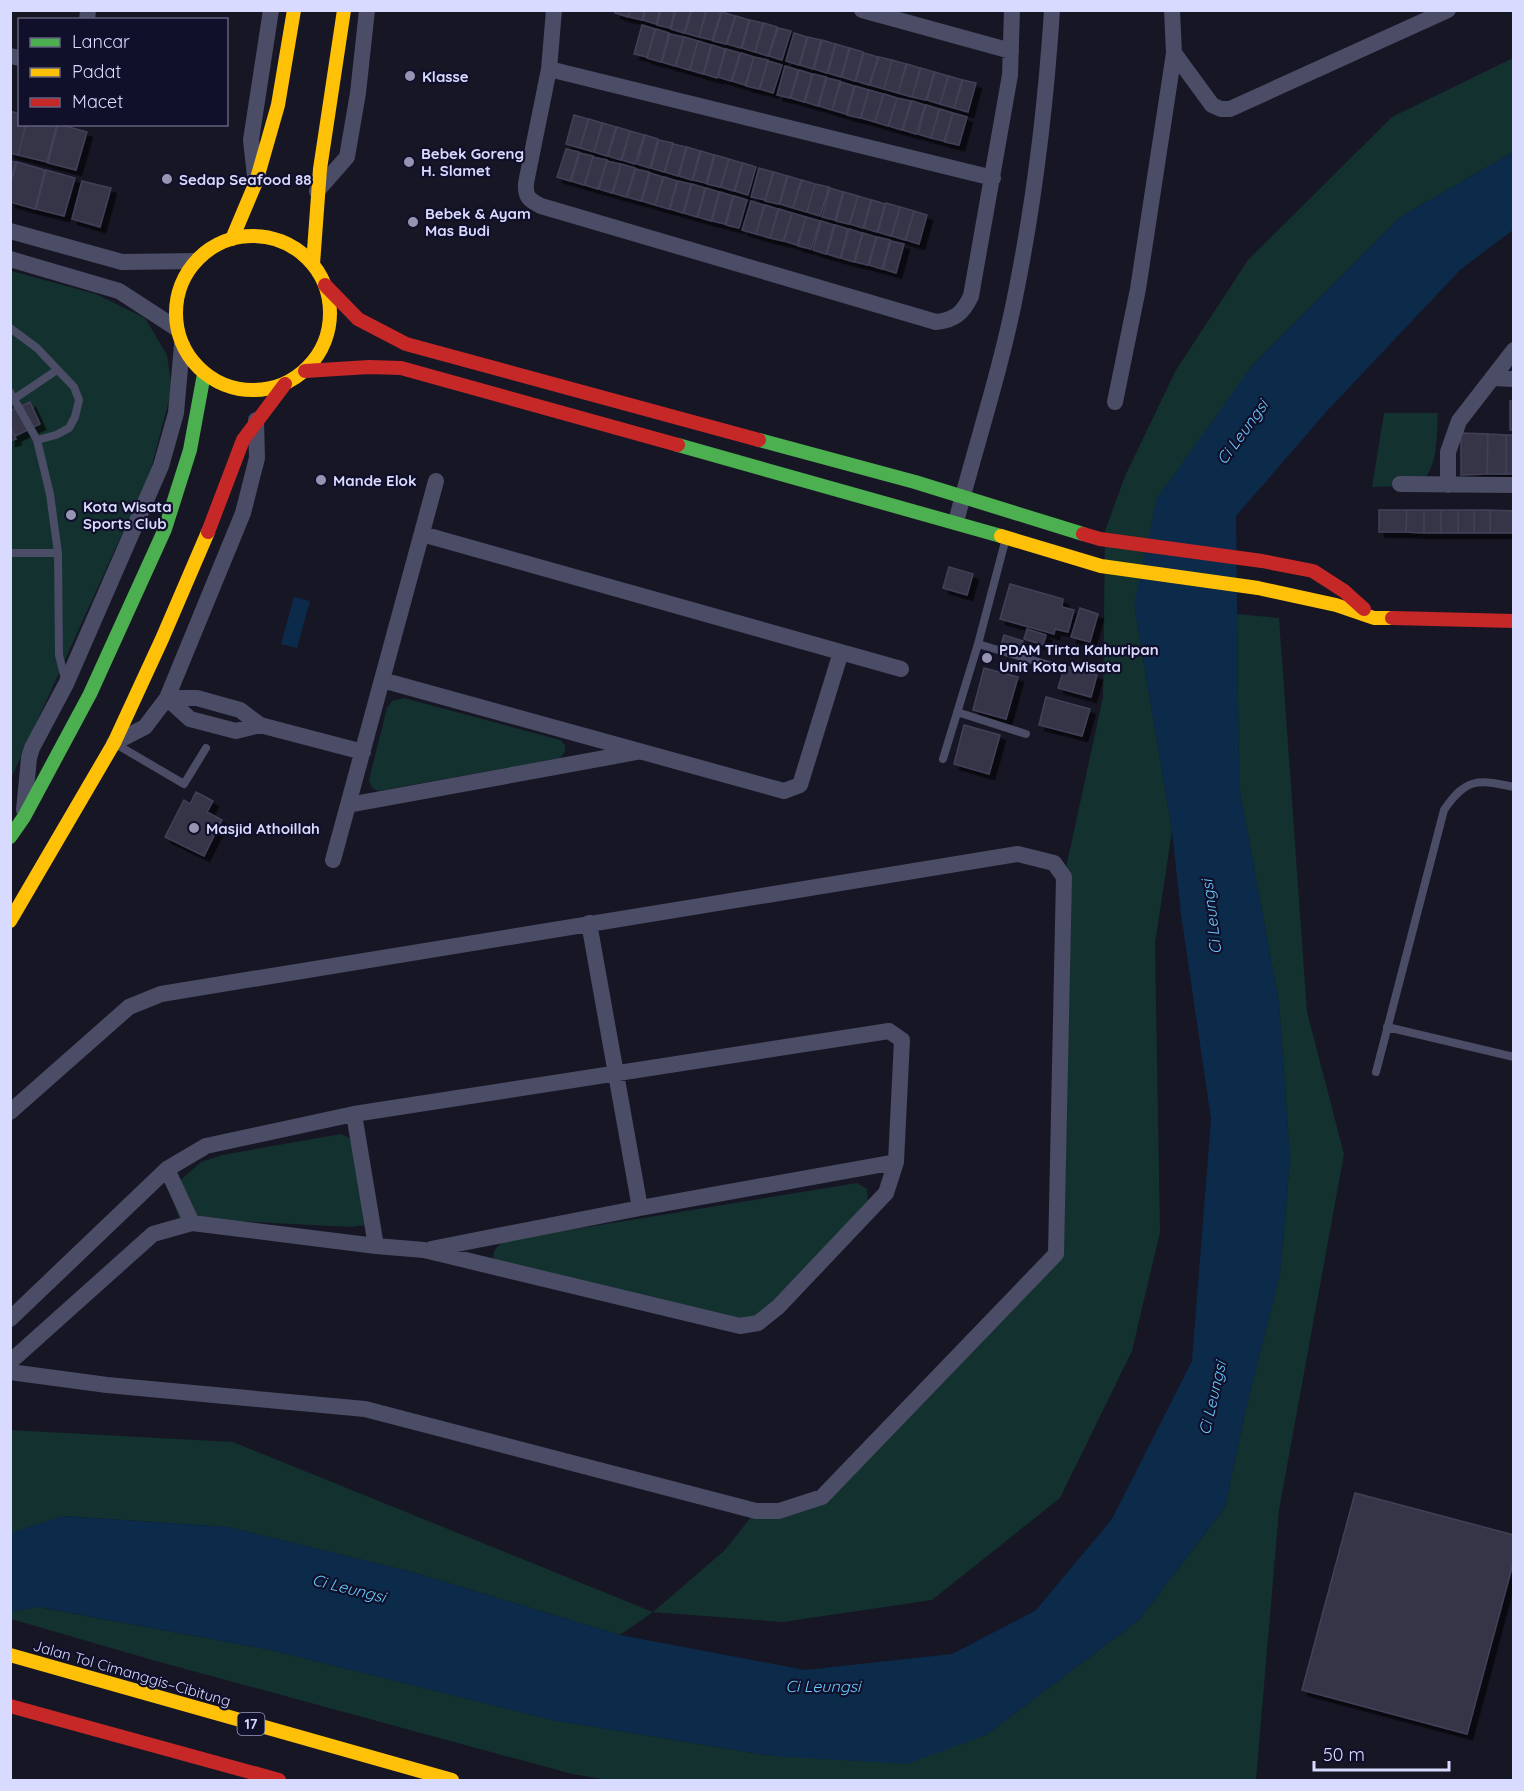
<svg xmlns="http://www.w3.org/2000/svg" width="1524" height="1791" font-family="Quicksand,sans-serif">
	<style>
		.green { fill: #13312e }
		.water { fill: #0c2a4a }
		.building { fill: #353446; stroke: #424158; stroke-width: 1.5; filter: url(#shadow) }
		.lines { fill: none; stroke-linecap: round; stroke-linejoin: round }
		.lane { stroke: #4b4c65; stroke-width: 8 }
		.street { stroke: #4b4c65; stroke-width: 16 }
		.fast { stroke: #4caf50; stroke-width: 14 }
		.slow { stroke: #ffc107; stroke-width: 14 }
		.jam { stroke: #c62828; stroke-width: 14 }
		.poi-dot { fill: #9595b3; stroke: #11102b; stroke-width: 2 }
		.labels { text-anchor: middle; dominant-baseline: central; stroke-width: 4.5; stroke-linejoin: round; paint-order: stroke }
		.shield { fill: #11102b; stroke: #9d9dbf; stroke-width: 1.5 }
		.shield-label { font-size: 14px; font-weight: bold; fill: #d9daff }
		.poi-label { font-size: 15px; font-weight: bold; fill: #d9daff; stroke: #11102b; text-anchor: start }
		.street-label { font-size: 15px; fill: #d9daff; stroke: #11102b }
		.water-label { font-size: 16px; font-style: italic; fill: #67ccff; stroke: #11102b }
	</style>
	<defs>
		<filter id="shadow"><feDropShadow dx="5.5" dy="5.5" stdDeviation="0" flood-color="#0009"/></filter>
	</defs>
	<rect width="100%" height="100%" fill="#171625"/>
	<path class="green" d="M1513 58V152L1399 218 1251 367 1134 604 1172 831 1155 944 1160 1232 1132 1351 1060 1498 932 1600 783 1622 653 1612 620 1635 412 1572 229 1527 64 1516 11 1533 10 1430 233 1442 653 1612 724 1551 756 1511 822 1497 1056 1254 1064 877 1103 697 1105 531 1125 476 1176 370 1248 260 1392 117Z
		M11 271 96 294 145 318 167 355 172 389 147 484 117 545 11 779Z
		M1384 413H1438C1436 436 1440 481 1410 486 1398 487 1384 486 1372 487Z
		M1237 614 1279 618 1307 1012 1344 1154 1279 1510 1256 1780H608L572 1774 156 1661 11 1619V1612L37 1607 266 1649 552 1720 772 1756 986 1735 1139 1620 1225 1507 1245 1413 1280 1274 1290 1159 1279 1003 1239 786Z
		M404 698 560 740 565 745V752L560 758 378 791 372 788 369 780 387 708 392 701Z
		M341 1134 352 1139 365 1225 352 1227 179 1218 169 1190 201 1162 222 1155Z
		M857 1183 867 1189 868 1201 759 1316 746 1320 493 1262C492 1250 497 1245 508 1240Z"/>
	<path class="water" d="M1513 152V230L1461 269 1327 411 1236 516 1239 786 1279 1003 1290 1159 1280 1274 1245 1413 1225 1507 1139 1620 986 1735 907 1764 772 1756 551 1720 266 1649 38 1607 11 1612V1533L63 1516 229 1527 412 1572 620 1635 805 1670 952 1654 1035 1611 1112 1519 1192 1361 1211 1119 1181 914 1172 831 1134 604 1157 498 1251 367 1399 218Z
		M294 597 310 601 297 648 281 644Z"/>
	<path class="building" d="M615 10H630L628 17 615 13Z
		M630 10H645L642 20 629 17Z
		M646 10H660L656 24 643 20Z
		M661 10H675L670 28 657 25Z
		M676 10H691L684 33 671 29Z
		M692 10H706L699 37 685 33Z
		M707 10 721 12 712 40 699 37Z
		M722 12 735 16 726 44 713 41Z
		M736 16 749 20 741 48 727 44Z
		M750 20 763 23 755 52 742 48Z
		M764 23 777 27 768 56 755 52Z
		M642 25 655 29 647 57 634 54Z
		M778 28 791 31 782 60 769 56Z
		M656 29 669 33 661 62 647 58Z
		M794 33 807 37 799 65 786 61Z
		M670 34 684 37 675 66 662 62Z
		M684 37 698 41 689 70 676 66Z
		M808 37 821 40 813 69 800 65Z
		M822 40 835 44 827 73 814 69Z
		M698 41 711 45 703 74 690 70Z
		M836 44 849 48 841 77 828 73Z
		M712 45 725 49 717 78 704 74Z
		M850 48 863 52 855 81 842 77Z
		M726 49 740 53 731 81 718 77Z
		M741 53 754 57 745 85 732 81Z
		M864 53 878 57 869 85 856 81Z
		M754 57 768 60 759 89 746 86Z
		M879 57 892 60 884 89 870 85Z
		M892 60 906 64 898 93 884 89Z
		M768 61 782 65 773 93 760 89Z
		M907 64 920 68 912 97 898 93Z
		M785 66 798 70 790 98 777 95Z
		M921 68 934 72 926 100 912 97Z
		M799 70 812 74 804 102 791 98Z
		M935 72 948 76 940 104 927 100Z
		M813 74 826 77 818 106 805 102Z
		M949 76 962 80 954 108 940 104Z
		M827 78 840 81 832 110 819 106Z
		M963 80 976 83 968 112 954 108Z
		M841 82 854 86 846 114 832 110Z
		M855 86 869 90 860 118 847 115Z
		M869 90 883 94 875 122 861 118Z
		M884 94 897 98 888 126 875 122Z
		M897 98 911 101 902 130 889 126Z
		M912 101 925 105 916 134 903 130Z
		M926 105 939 109 931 138 918 134Z
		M940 109 953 113 944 141 931 138Z
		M10 111 20 114V124H26L18 155 10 153Z
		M953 113 967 117 959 145 945 142Z
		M574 115 588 119 580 148 566 144Z
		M589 119 602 123 594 152 580 148Z
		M603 123 616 127 607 156 594 152Z
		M26 124H57L47 162 18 155Z
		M58 124 87 132 76 170 48 163Z
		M617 127 630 131 621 160 608 156Z
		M630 131 644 135 635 164 622 160Z
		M645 135 658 139 650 168 637 164Z
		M659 140 673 143 664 172 651 168Z
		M673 144 686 147 678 176 665 172Z
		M687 147 700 151 692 180 679 176Z
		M566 149 579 152 570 181 557 177Z
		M701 151 714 155 706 183 693 180Z
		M580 153 593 156 584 185 571 181Z
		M715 155 729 159 720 187 707 184Z
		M593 157 607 160 598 189 585 185Z
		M729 159 742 163 734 191 721 187Z
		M10 161 16 162 10 183Z
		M607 161 621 164 612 193 599 189Z
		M17 162 45 170 35 209 10 202V185Z
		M743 163 756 167 748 195 735 191Z
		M621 164 635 168 626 197 613 193Z
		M759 168 773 172 765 200 751 197Z
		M636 169 649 172 641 201 627 197Z
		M46 170 75 178 64 216 36 209Z
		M774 172 787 176 779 204 765 201Z
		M650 173 663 177 655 205 642 201Z
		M788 176 801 180 793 208 780 204Z
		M664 177 677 181 669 209 655 205Z
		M802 180 815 184 807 212 793 208Z
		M82 181 111 188 100 227 72 219Z
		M678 181 691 184 683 213 670 209Z
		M692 184 705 188 697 217 684 213Z
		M815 184 829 187 820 216 807 212Z
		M706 188 719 192 711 221 698 217Z
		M830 188 843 192 835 220 822 217Z
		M720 192 733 196 725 224 712 221Z
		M844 192 858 196 849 224 836 221Z
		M734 196 747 200 739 228 726 225Z
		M858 196 871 200 863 228 850 224Z
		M872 200 885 204 877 232 864 228Z
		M751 201 764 205 756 234 742 230Z
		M886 203 900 207 891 236 878 232Z
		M765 205 778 209 770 238 756 234Z
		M900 207 914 211 905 240 892 236Z
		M779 209 792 213 783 241 770 238Z
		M914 211 927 215 919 244 906 240Z
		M792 213 806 217 797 245 784 241Z
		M806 217 820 221 811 249 798 246Z
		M821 221 834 225 826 254 813 250Z
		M835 225 848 229 840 258 827 254Z
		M849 229 862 233 854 262 841 258Z
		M863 233 876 237 868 265 855 262Z
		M877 237 890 240 882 269 869 265Z
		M891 241 904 244 896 273 883 269Z
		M1510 401H1514V430H1510Z
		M30 402 40 424 15 436 10 427V411Z
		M10 427 16 439 10 441Z
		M1461 433 1488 434 1487 474 1461 475Z
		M1488 434 1506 435V474H1487Z
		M1506 435H1514V474H1506Z
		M1379 510H1407L1406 532H1379Z
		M1407 510H1424V533L1406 532Z
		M1424 510H1441V533H1424Z
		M1441 510H1458V533H1441Z
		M1458 510H1474V533H1458Z
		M1474 510H1490V533H1474Z
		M1490 510 1514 511V533H1490Z
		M949 567 973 574 967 595 943 588Z
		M1010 584 1063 599 1062 607 1074 610 1068 632 1055 629 1054 634 1000 619Z
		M1080 608 1098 614 1090 642 1071 637Z
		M1027 629 1046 635 1043 645 1024 639Z
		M1004 635 1023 641 1019 653 1000 648Z
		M1065 666 1097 675 1091 697 1058 688Z
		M984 668 1018 677 1006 719 973 710Z
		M1046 697 1090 709 1082 736 1039 725Z
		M964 725 1000 735 989 774 954 764Z
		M196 792 213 801 207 812 222 820 204 856 165 837 184 800 190 804Z
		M1355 1493 1514 1535V1560L1467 1734 1302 1690Z"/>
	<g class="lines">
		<path class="lane" d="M10 328 37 348 74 387 79 400 75 417 69 428 56 435 37 440
			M10 392 37 440 50 494 58 553 59 655 65 679
			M14 399 57 370
			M10 553H58
			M978 644 1052 666
			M957 712 1026 734
			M114 743 184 784 206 748
			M943 759 978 644 1006 538
			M1387 1027 1514 1057
			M1376 1072 1444 810C1466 778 1477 779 1514 787"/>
		<path class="street" d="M554 10 549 69 526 183C525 197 529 200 541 206L936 322C955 320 963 313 971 296L1010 75 1012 10
			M862 10 1011 51
			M87 20 88 10
			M1174 53 1212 105 1221 109H1230L1448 10
			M10 56 20 58
			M549 69 993 178
			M255 176 251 140 271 10
			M317 191 347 157 358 93 367 10
			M10 231 122 262 195 261
			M10 259 119 291 176 328
			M1492 378 1514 379
			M1115 402 1138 289 1174 53 1172 10
			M1400 484 1514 485
			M1448 485V452L1459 421 1514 350
			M956 522C976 444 1002 367 1017 287 1035 196 1046 103 1052 10
			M422 534 901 669
			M382 680 784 791 800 785 841 652
			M167 698H197L240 710 260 725 363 752
			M167 698 190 719 236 731 260 725
			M114 743 145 727 167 698 243 513 257 458 256 420
			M348 805 637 752
			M24 810 29 758 32 748 66 684 161 466 176 413 182 345
			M333 860 436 481
			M589 923 640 1208
			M10 1112 129 1007 161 994 1018 854 1054 863 1064 877 1056 1254 822 1497 779 1511H756L365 1409 107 1385 10 1372
			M354 1114 376 1246
			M167 1169 192 1223
			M431 1249 640 1208 896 1162
			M10 1319 167 1169 206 1146 354 1114 889 1031 902 1040 896 1162 886 1193 778 1307 758 1323 740 1326 424 1250 376 1246 192 1223 153 1234 10 1362"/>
		<path class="fast" d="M759 440 915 482 1083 534
			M678 445 1001 536
			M10 837 24 817 90 694 165 529 190 450 204 374"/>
		<path class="slow" d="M176 313a77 77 0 1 1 154 0a77 77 0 1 1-154 0Z
			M232 239 256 182 278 105 294 10
			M313 264 320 169 344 10
			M1001 536 1101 566 1258 588 1336 605 1374 618H1392
			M10 921 114 743 162 639 208 532
			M10 1655 452 1780"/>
		<path class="jam" d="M325 285 358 319 406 344 759 440
			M305 371 369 367 401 368 678 445
			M208 532 243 440 285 384
			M1083 534 1100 539 1262 561 1313 571 1344 591 1364 609
			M1392 618 1514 621
			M10 1706 279 1780"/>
	</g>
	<g class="poi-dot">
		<circle cx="410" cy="76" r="6"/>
		<circle cx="409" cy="162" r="6"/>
		<circle cx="167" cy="179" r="6"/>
		<circle cx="413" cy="222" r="6"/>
		<circle cx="321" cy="480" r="6"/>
		<circle cx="71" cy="515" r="6"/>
		<circle cx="987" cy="658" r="6"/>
		<circle cx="194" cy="828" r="6"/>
	</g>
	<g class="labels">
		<rect class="shield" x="237.5" y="1713" width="27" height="22" rx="4.5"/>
		<g class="shield-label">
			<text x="251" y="1724">17</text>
		</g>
		<g class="poi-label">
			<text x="422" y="76">Klasse</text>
			<text x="421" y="153">Bebek Goreng<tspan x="421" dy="17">H. Slamet</tspan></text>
			<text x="179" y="179">Sedap Seafood 88</text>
			<text x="425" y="213">Bebek &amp; Ayam<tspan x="425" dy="17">Mas Budi</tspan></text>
			<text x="333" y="480">Mande Elok</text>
			<text x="83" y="506">Kota Wisata<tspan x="83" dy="17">Sports Club</tspan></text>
			<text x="999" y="649">PDAM Tirta Kahuripan<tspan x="999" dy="17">Unit Kota Wisata</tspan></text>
			<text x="206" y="828">Masjid Athoillah</text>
		</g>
		<g class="street-label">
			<text transform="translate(132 1673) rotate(16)">Jalan Tol Cimanggis–Cibitung</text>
		</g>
		<g class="water-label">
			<text transform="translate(1242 432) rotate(-54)">Ci Leungsi</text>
			<text transform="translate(1211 917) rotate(-97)">Ci Leungsi</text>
			<text transform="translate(1212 1398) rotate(-77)">Ci Leungsi</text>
			<text transform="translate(349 1588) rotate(14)">Ci Leungsi</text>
			<text x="823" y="1686">Ci Leungsi</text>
		</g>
	</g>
	<rect width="1524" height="1791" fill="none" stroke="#d9daff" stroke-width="24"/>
	<rect x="18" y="18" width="210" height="108" fill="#11102b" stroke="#616180" stroke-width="1.5"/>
	<rect x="30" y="38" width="30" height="9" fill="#4caf50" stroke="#616180" stroke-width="1.5"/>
	<text x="72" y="48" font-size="18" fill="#d9daff">Lancar</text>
	<rect x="30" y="68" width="30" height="9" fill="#ffc107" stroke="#616180" stroke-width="1.5"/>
	<text x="72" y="78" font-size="18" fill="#d9daff">Padat</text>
	<rect x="30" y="98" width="30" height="9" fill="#c62828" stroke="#616180" stroke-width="1.5"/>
	<text x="72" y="108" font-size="18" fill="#d9daff">Macet</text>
	<path d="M1314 1761v9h135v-9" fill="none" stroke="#d9daff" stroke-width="3"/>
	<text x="1323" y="1761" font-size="18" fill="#d9daff" stroke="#11102b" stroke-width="4.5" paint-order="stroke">50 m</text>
</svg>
